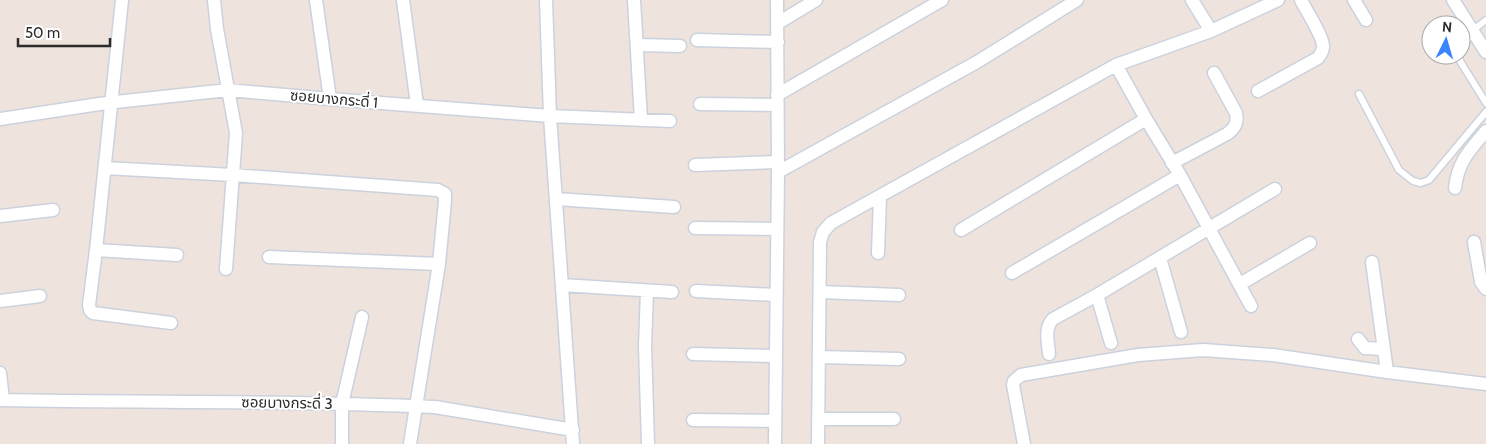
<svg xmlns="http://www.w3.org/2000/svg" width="1486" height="444" font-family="Cabin,'Noto Sans Thai',sans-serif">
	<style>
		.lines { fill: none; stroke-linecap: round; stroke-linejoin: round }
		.service-casing { stroke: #cbd2dd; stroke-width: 9 }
		.minor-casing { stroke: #cbd2dd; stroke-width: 15 }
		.service { stroke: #fff; stroke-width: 6 }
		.minor { stroke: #fff; stroke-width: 12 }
		.labels { text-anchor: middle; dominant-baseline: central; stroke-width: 4; stroke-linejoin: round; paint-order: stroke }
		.street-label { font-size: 15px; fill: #2b2b2b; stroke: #fff }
	</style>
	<rect width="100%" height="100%" fill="#eee3dd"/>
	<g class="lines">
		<defs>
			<path id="service" d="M1472 31 1486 20
				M1461 47 1473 33
				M1459 55 1460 61 1486 103
				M1359 94 1399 170 1413 181 1421 183 1429 180 1486 112"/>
			<path id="minor" d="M122 0 96 250 89 305 90 310 93 313 171 323
				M214 0 217 29 236 133 226 269
				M316 0 330 99
				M403 0 417 105
				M546 0 550 116 573 444
				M634 0 641 120
				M1192 0 1211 31
				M1354 0 1366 20
				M1453 0 1486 52
				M778 23 816 0
				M697 40 778 42
				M638 45 680 46
				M1116 65 1146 119 1180 175 1251 306
				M1258 91 1318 58C1321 54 1323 51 1323 47 1324 38 1306 10 1301 0
				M777 95 942 0
				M700 104 777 105
				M0 119 106 103 228 90 330 99 550 116 670 121
				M1172 163 1227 134C1235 128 1238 123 1236 113L1214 73
				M695 165 778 162
				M105 168 233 175 438 190 445 194V201L439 264 410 444
				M778 172 977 62 1077 0
				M1455 188C1458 161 1470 150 1486 131
				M556 199 674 207
				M0 216 53 210
				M695 228 777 229
				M961 230 1146 119
				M1474 242 1481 282 1486 289
				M96 250 177 255
				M878 253 880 197
				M269 257 439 264
				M1160 258 1181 332
				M1372 262 1387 372
				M1012 273 1180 175
				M1240 284 1310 243
				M562 285 672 292
				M647 291 645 346 648 444
				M696 291 776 295
				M820 292 899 295
				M1097 295 1111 343
				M0 301 40 296
				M1358 339 1365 348 1384 349
				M693 354 776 356
				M1049 354C1048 342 1044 328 1053 319L1097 295 1275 189
				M819 357 899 359
				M0 373 3 400
				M0 400C145 403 290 400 435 407L573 430
				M818 419H894
				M693 420 775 421
				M342 444V404L362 317
				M775 444 778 172 777 0
				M818 444 820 242 823 232 831 223 1116 65 1211 31 1278 0
				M1024 444 1013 385 1014 381 1021 375 1138 355 1203 350 1273 355 1387 372 1486 384"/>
		</defs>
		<use href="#service" class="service-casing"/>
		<use href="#minor" class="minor-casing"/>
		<use href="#service" class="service"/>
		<use href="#minor" class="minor"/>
	</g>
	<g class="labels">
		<g class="street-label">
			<text transform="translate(334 99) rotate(5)">ซอยบางกระดี่ 1</text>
			<text transform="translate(287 403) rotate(1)">ซอยบางกระดี่ 3</text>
		</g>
	</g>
	<g transform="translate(1446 40) rotate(5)"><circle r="24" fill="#ffffff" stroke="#aaaaaa"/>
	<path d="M0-4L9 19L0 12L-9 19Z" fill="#3885ff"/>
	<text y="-8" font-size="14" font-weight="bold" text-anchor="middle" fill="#2b2b2b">N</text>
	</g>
	<path d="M18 38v8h92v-8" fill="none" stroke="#2b2b2b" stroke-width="2.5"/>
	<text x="25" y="38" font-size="15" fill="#2b2b2b" stroke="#ffffff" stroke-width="4" paint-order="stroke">50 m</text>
</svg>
